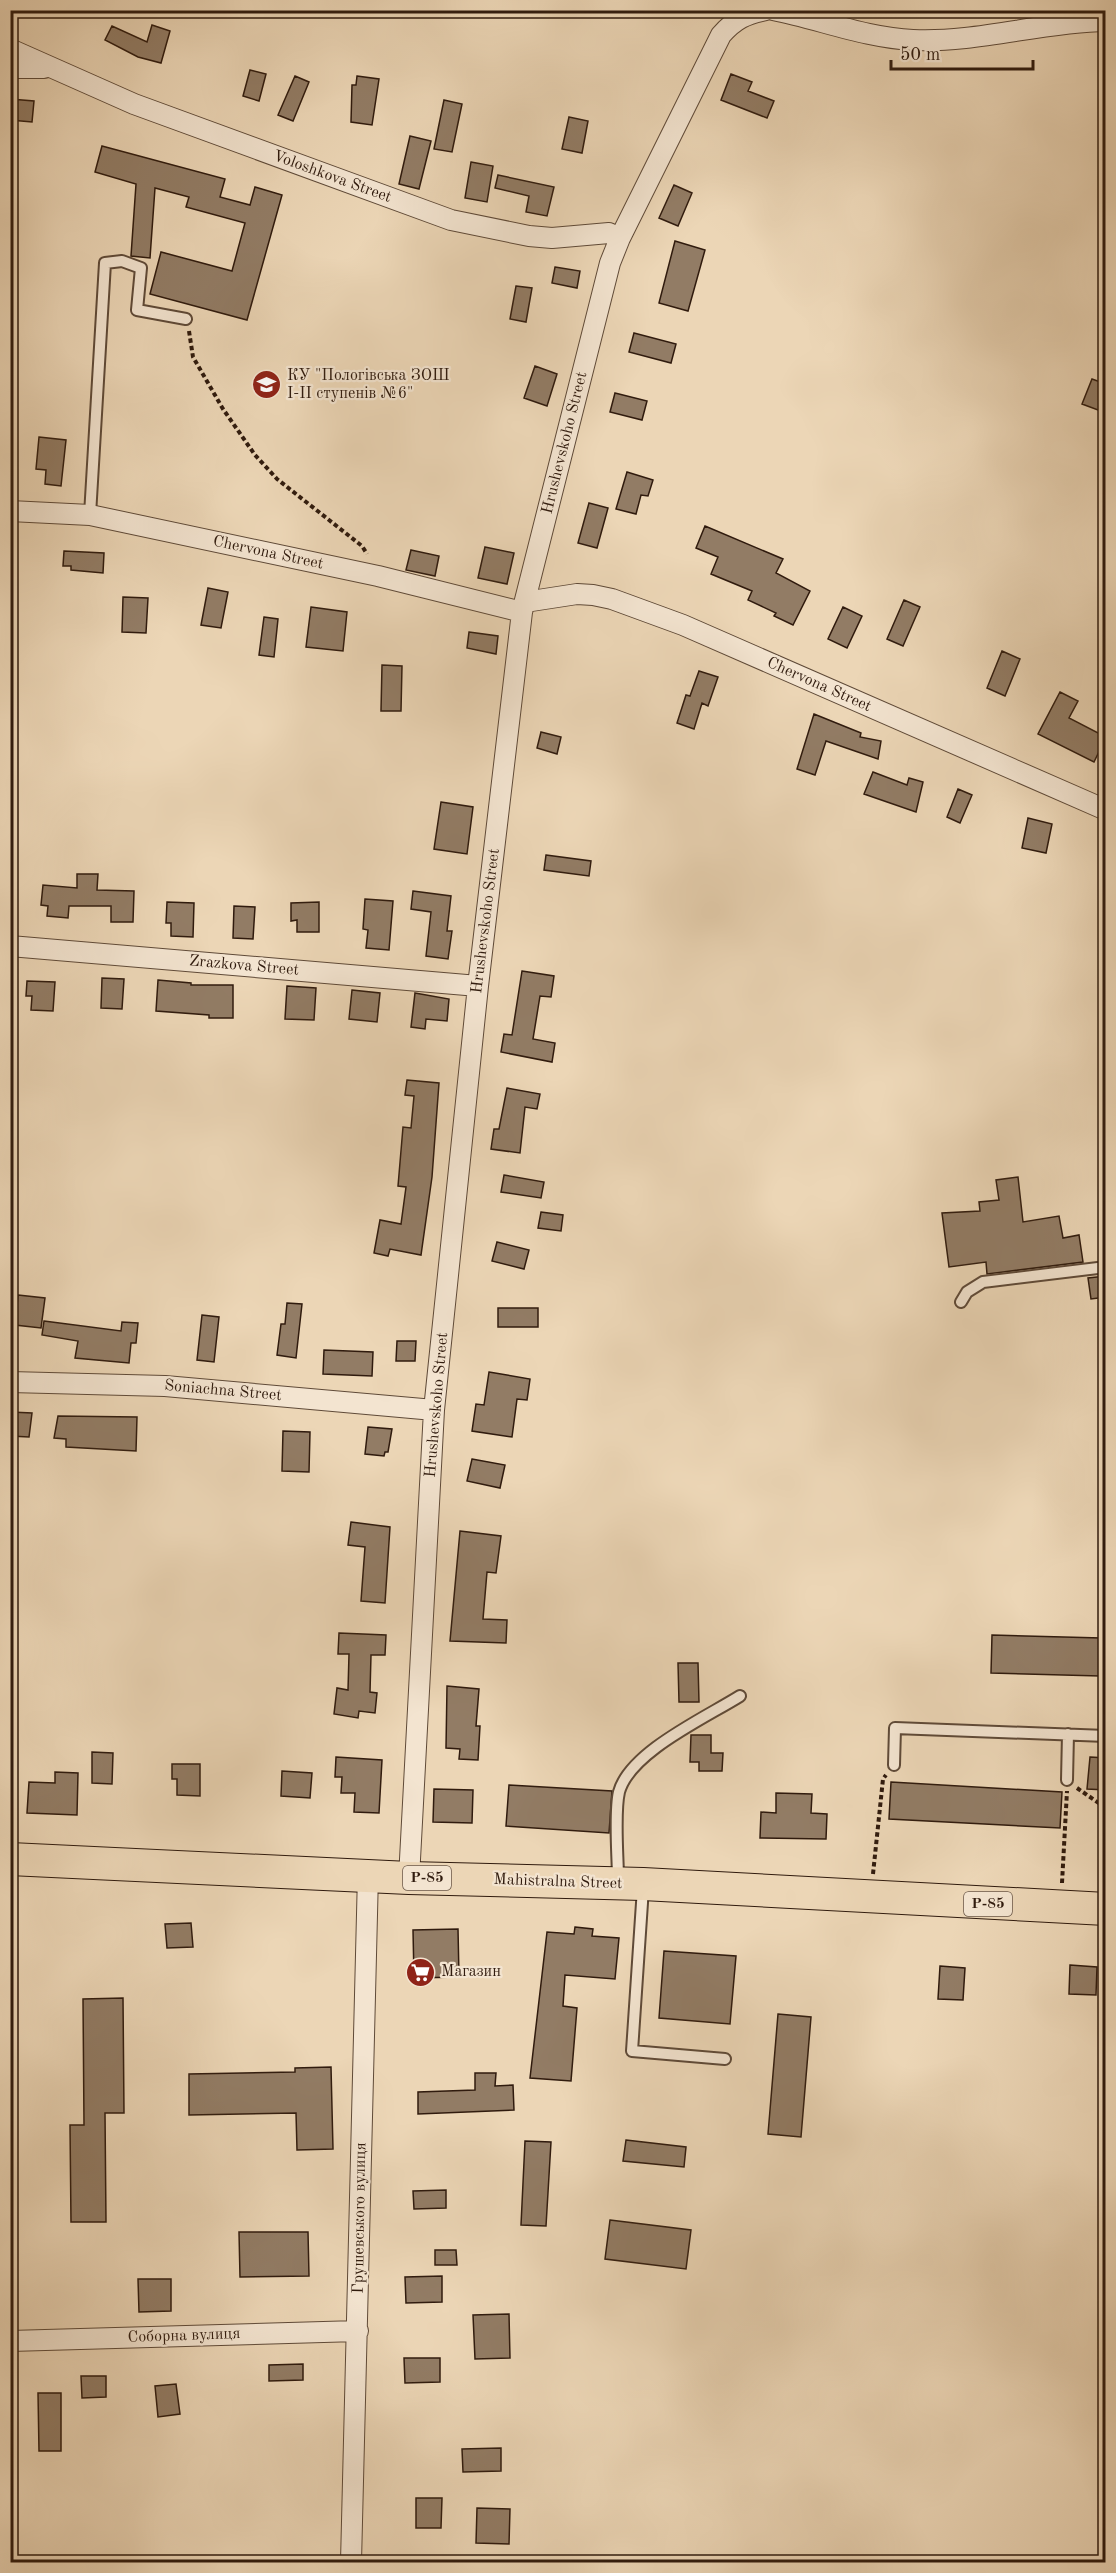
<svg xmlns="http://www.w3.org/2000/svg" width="1116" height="2573" font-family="'Old Standard TT',serif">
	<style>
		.building { fill: #927c65; stroke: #301b0e; stroke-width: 1.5 }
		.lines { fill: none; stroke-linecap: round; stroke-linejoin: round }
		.service-casing { stroke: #5f4a38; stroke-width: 14 }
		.minor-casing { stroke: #5f4a38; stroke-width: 22 }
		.primary-casing { stroke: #301b0e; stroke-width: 34 }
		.path { stroke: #301b0e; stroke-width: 4; stroke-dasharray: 4.5 3; stroke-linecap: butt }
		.service { stroke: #f3e4d0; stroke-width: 10 }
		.minor { stroke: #f3e4d0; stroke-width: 20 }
		.primary { stroke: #ecd6b6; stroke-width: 32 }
		.labels { text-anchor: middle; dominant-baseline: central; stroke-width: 4.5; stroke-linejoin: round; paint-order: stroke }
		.shield { fill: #f3e4d0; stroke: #6a5748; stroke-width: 1.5 }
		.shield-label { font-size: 15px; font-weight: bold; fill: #301b0e }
		.street-label { font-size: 16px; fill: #301b0e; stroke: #f3e4d0 }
		.poi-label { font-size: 16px; fill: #301b0e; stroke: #f3e4d0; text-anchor: start }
	</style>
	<rect width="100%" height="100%" fill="#ecd6b6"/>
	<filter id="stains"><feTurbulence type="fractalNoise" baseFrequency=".00333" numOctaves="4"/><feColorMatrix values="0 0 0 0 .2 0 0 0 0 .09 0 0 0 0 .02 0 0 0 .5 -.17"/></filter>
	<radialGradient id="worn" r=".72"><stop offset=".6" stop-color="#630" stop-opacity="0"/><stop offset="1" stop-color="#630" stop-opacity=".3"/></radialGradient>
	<path class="building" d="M152 25 170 31 161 63 138 57 105 40 112 26 147 42Z
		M250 70 266 74 259 101 243 96Z
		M731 74 752 82 748 91 774 101 767 118 721 100Z
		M295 76 309 82 293 121 278 115Z
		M357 76 379 79 372 125 351 122 352 85H356Z
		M10 99 34 101 32 122 10 120Z
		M444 100 462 104 452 152 434 149Z
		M569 117 588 121 582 153 562 149Z
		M410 136 431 141 419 189 399 184Z
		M102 146 225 179 220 197 250 205 255 187 282 195 247 320 150 294 161 252 232 271 245 223 186 207 189 197 155 188 150 258 131 256 136 184 95 172Z
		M471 162 493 166 487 202 465 198Z
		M498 175 554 187 547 216 526 212 529 196 495 188Z
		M674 185 692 193 678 226 659 218Z
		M675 241 705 250 688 311 659 303Z
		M555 267 580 271 577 288 552 283Z
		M516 286 532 288 526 322 510 319Z
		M634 333 676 344 671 363 629 352Z
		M535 366 557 374 547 406 524 398Z
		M1092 379 1106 384V413L1082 404Z
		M615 393 647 401 642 420 610 412Z
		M39 437 66 440 61 486 45 484 46 470 36 469Z
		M627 472 653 480 648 496 641 495 636 514 616 509Z
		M589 503 608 508 597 548 578 543Z
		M705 526 783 559 776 573 810 591 793 625 774 616 776 613 748 600 752 591 711 574 718 557 696 548Z
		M485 547 514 553 507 584 478 578Z
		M411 550 439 556 435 576 406 570Z
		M64 551 104 553 103 573 71 570V566H63Z
		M208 588 228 592 221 628 201 625Z
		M123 597 148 598 146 633 122 632Z
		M904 600 920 607 903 646 887 639Z
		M311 607 347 612 343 651 306 647Z
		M843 607 862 616 847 648 828 639Z
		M264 617 278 619 274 657 259 655Z
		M469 632 498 636 496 654 467 648Z
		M1002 651 1020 659 1005 696 987 688Z
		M382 665 402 666 401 711H381Z
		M699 671 718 677 708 706 702 703 694 729 677 723 686 695 690 696Z
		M1060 692 1078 701 1069 718 1106 737 1094 762 1038 734Z
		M814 714 861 733 860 737 881 741 878 759 826 741 815 775 797 769Z
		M541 732 561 737 557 754 537 748Z
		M873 772 907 785 909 778 923 782 916 812 864 794Z
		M958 789 972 795 960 823 947 817Z
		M441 802 473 807 467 854 434 849Z
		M1028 818 1052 824 1046 853 1022 848Z
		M546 855 591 861 589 876 544 870Z
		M77 874H98L97 890 134 891 133 922H111V906H69L68 918 47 916 48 906 41 905 43 885 77 888Z
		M413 891 451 896 447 931H452L448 959 426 956 431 912 411 909Z
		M365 899 393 901 389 950 366 948 368 930 363 929Z
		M167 902 194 903 193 937 171 936V923H166Z
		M319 902V932H297V920L291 921V903Z
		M234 906 255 907 253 939 233 938Z
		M522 971 554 976 551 997 540 996 533 1039 555 1043 552 1062 501 1052 504 1034 512 1035Z
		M102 978 124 979 122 1009 101 1008Z
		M158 980 191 983V985H233V1018H209V1015L156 1011Z
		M27 981 55 982 53 1011 31 1010 32 996H26Z
		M287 986 316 988 314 1020 285 1019Z
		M352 990 380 993 377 1022 349 1019Z
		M415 993 449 999 447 1021 426 1019 425 1029 411 1027Z
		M407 1080 439 1083 432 1177 421 1255 390 1249 388 1256 374 1253 380 1220 401 1224 406 1187 398 1186 403 1127 411 1128 414 1096 405 1095Z
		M507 1088 540 1094 537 1109 525 1107 520 1153 491 1149 494 1129H499Z
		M504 1175 544 1182 541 1198 501 1192Z
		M1018 1177 1023 1222 1059 1216 1063 1238 1079 1235 1083 1262 987 1274 986 1262 949 1267 942 1213 980 1211 979 1202 999 1200 996 1180Z
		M541 1212 563 1215 561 1231 538 1228Z
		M497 1242 529 1250 524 1269 492 1261Z
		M1106 1276V1297L1091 1299 1088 1278Z
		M18 1295 45 1298 41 1328 15 1325Z
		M287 1303 302 1304 296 1358 277 1355 281 1324H285Z
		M498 1308H538V1327H498Z
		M202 1315 219 1317 214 1362 197 1360Z
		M44 1321 121 1331 122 1322 138 1323 136 1343H131L129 1363 75 1358 78 1341 42 1335Z
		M397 1341H416L415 1361H396Z
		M324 1350 373 1352 372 1376 323 1374Z
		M489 1372 530 1379 527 1400 517 1399 512 1437 472 1431 476 1404 484 1405Z
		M10 1412 32 1413 29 1437 10 1436Z
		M58 1416 137 1417 136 1451 66 1447V1439L54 1438Z
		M368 1427 392 1429 388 1452H385L384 1456 365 1454Z
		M283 1431 310 1432 309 1472 282 1471Z
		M472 1459 505 1465 500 1488 467 1481Z
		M351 1522 390 1527 385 1603 361 1601 365 1547 348 1545Z
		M460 1531 501 1536 496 1573 487 1572 483 1619 507 1620 506 1643 450 1641Z
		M339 1633 386 1635 385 1655H371L370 1692 377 1693 375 1713 359 1711 358 1718 334 1714 337 1688 348 1690 349 1654H338Z
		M992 1635 1101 1638 1100 1676 991 1673Z
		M678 1663H698L699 1702H679Z
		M447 1686 479 1689 476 1726H480L478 1760 459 1759 460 1749 446 1748Z
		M691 1735H711V1753H723L722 1771H699V1762H690Z
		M92 1752 113 1753 112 1784 92 1783Z
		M336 1757 382 1760 379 1813 354 1812 355 1793H341L342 1777H335Z
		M1090 1757 1106 1758V1790L1087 1789Z
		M172 1764H200V1796L177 1795V1779H172Z
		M282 1771 312 1773 310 1798 281 1796Z
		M55 1772 78 1773 77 1815 27 1813 29 1782 55 1783Z
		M891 1782 1062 1792 1060 1828 889 1819Z
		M509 1785 612 1791 609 1833 506 1826Z
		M434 1789 473 1790 472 1823 433 1822Z
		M776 1793 812 1794 811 1813 827 1814 826 1839 760 1838 761 1812 776 1813Z
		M191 1923 193 1947 167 1948 165 1924Z
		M575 1927 593 1929 592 1936 619 1938 615 1979 565 1975 563 2006 577 2008 571 2081 530 2078 547 1932 574 1934Z
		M458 1929 459 1977 414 1978 413 1930Z
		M664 1951 736 1956 730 2024 659 2018Z
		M1070 1965 1097 1967 1096 1995 1069 1994Z
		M940 1966 965 1968 963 2000 938 1999Z
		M123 1998 124 2113H105L106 2222H71L70 2125H84L83 1999Z
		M778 2014 811 2017 801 2137 768 2134Z
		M331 2067 333 2149 297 2150 296 2113 189 2115V2074L295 2072V2068Z
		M475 2073H496L495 2086 513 2085 514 2110 418 2114V2092L475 2090Z
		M626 2140 686 2147 684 2167 623 2161Z
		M525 2141 551 2142 546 2226 521 2225Z
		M446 2190V2208L414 2209 413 2191Z
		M610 2220 691 2230 686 2269 605 2259Z
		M239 2232H308L309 2276 240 2277Z
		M435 2250H456L457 2265H435Z
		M442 2276V2302L406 2303 405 2277Z
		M138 2279H171V2311L139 2312Z
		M509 2314 510 2358 475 2359 473 2315Z
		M404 2358H440V2382L405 2383Z
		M303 2364V2380L269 2381V2365Z
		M81 2376H106V2397L82 2398Z
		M176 2384 180 2414 158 2417 155 2386Z
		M38 2393H61V2451H39Z
		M501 2448V2471L463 2472 462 2449Z
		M416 2498H442L441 2528H416Z
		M477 2508 510 2509 509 2544 476 2543Z"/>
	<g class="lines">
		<defs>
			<path id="service" d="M90 515 105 263 122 261 141 268 137 310 186 319
				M961 1302 967 1292 983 1282 1106 1267
				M894 1765 895 1728 1106 1736
				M1067 1780 1068 1734
				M618 1880C618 1857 614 1813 619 1792 630 1752 705 1718 740 1696
				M643 1888 632 2051 725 2059"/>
			<path id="minor" d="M773 10C819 19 866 38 913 40 977 43 1041 22 1106 21
				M10 49 134 104 451 220 529 236 552 238 609 233 620 238
				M10 68H44
				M10 511 90 515 378 576 522 612
				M525 602 577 594 593 595 612 599 683 625 1106 810
				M10 946 478 986
				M10 1382 165 1386 434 1410
				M409 1878 434 1410 478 986 522 612 610 263 620 238 721 35C735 19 746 14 766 10
				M10 2341 358 2331
				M351 2562 368 1874"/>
			<path id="primary" d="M10 1859 409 1878 643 1884 1106 1909"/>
		</defs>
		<use href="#service" class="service-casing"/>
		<use href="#minor" class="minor-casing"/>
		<use href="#primary" class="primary-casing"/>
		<path class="path" d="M189 331 193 357 223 409 255 455 277 479 362 546 367 554
			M1077 1788 1106 1808
			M873 1874 883 1779 886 1775
			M1062 1883 1067 1791"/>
		<use href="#service" class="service"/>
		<use href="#minor" class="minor"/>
		<use href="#primary" class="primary"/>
	</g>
	<defs>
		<symbol id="school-disc" viewBox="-11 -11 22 22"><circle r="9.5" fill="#8f2418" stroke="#f3e4d0"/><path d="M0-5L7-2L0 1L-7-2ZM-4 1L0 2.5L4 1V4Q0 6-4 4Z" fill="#fff"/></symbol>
		<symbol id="supermarket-disc" viewBox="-11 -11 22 22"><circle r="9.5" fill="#8f2418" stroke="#f3e4d0"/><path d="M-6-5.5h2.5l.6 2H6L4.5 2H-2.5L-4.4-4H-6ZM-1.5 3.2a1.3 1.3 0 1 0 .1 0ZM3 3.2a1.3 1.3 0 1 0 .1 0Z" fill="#fff"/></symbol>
	</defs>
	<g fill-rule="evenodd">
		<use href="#school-disc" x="250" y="368" width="33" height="33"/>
		<use href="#supermarket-disc" x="404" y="1956" width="33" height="33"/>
	</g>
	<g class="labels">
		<g class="shield">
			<rect x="403" y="1866" width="48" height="24" rx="4.5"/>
			<rect x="964" y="1892" width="48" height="24" rx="4.5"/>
		</g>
		<g class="shield-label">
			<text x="427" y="1878">Р-85</text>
			<text x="988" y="1904">Р-85</text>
		</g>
		<g class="street-label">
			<text transform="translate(332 177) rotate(20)">Voloshkova Street</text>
			<text transform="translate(565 443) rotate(-76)">Hrushevskoho Street</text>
			<text transform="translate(268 553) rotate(12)">Chervona Street</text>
			<text transform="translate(819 685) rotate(24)">Chervona Street</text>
			<text transform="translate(486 921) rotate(-83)">Hrushevskoho Street</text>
			<text transform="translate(244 966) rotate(5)">Zrazkova Street</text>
			<text transform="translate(223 1391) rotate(5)">Soniachna Street</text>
			<text transform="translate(437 1405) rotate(-85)">Hrushevskoho Street</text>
			<text transform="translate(558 1882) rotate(2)">Mahistralna Street</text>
			<text transform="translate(360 2218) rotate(-89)">Грушевського вулиця</text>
			<text transform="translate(184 2336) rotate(-2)">Соборна вулиця</text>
		</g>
		<g class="poi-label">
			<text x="287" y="376">КУ "Пологівська ЗОШ<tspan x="287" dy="18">І-ІІ ступенів №6"</tspan></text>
			<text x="441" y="1972">Магазин</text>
		</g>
	</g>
	<rect width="1116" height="2573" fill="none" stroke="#ecd6b6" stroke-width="36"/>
	<rect x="12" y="12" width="1092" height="2549" fill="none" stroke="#301b0e" stroke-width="3"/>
	<rect x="18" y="18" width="1080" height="2537" fill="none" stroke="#301b0e" stroke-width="1.5"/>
	<path d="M891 60v9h142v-9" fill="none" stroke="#301b0e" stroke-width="3"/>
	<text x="900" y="60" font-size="18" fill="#301b0e" stroke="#f3e4d0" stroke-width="4.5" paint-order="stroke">50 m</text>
	<rect width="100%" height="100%" filter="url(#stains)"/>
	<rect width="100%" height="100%" fill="url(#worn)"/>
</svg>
